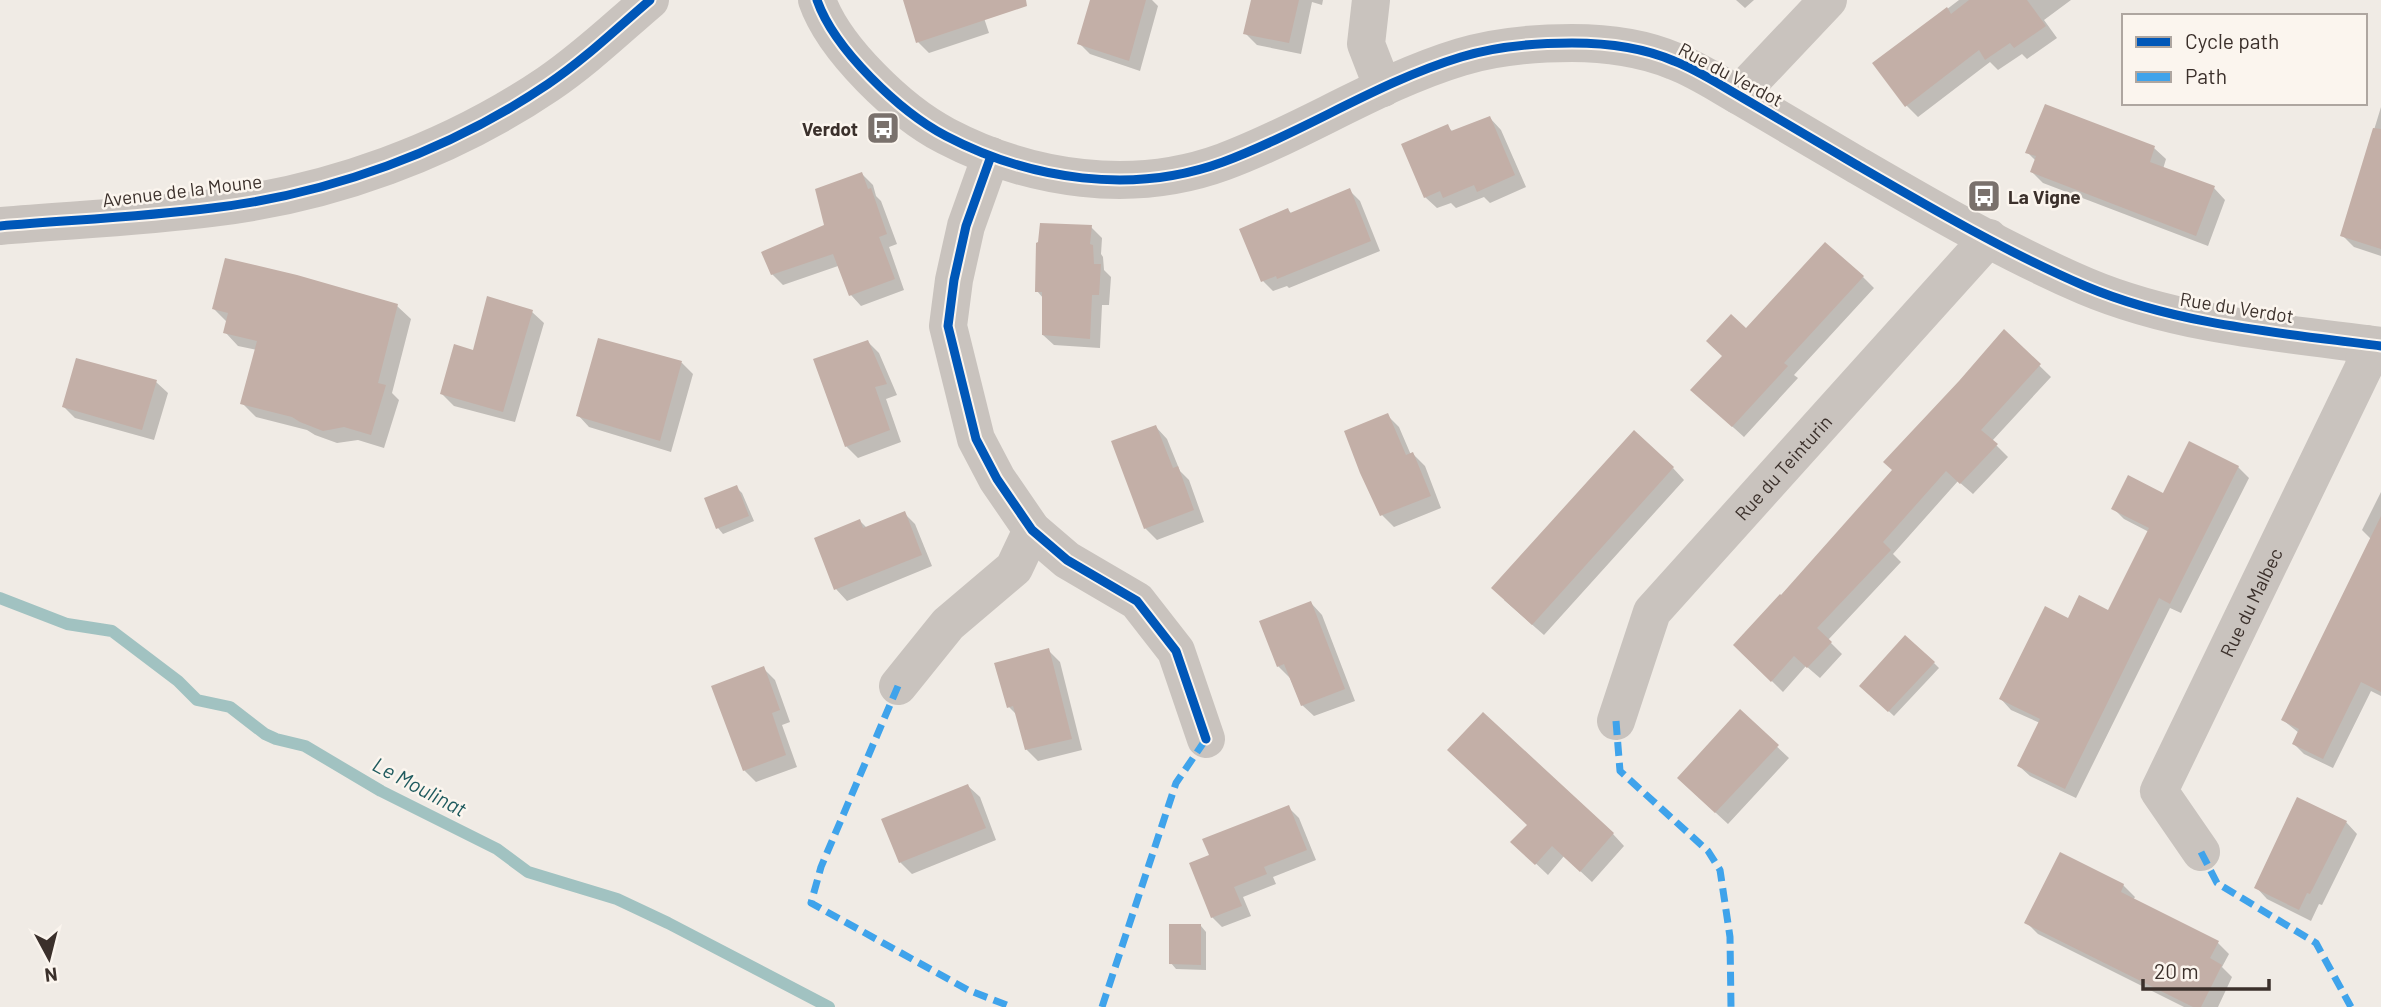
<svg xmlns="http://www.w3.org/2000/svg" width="2381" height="1007" font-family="Barlow,sans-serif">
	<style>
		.shadow { fill: #0003 }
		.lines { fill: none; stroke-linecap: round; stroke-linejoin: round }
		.stream { stroke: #a1c2c1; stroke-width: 12 }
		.building { fill: #c3afa7 }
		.street { stroke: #c9c3be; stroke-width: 38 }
		.quiet { stroke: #3fa3eb; stroke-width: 7; stroke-dasharray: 14 7; stroke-linecap: butt }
		.cycleway-casing { stroke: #fbf5ee; stroke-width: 13 }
		.cycleway { stroke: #0057b8; stroke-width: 9 }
		.labels { text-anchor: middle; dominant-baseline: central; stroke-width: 5; stroke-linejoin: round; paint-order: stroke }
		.street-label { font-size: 19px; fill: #3b302b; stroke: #fbf5ee }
		.poi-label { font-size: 19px; font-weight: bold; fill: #3b302b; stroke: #fbf5ee; text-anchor: end }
		.water-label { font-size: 21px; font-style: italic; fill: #1f5a5e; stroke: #fbf5ee }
	</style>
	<rect width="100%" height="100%" fill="#f0ebe5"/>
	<path class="shadow" d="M904 0H985L981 9 989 33 929 53 918 42Z
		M1092 0H1152L1158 6 1140 71 1090 54 1079 43Z
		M1252 0H1323L1322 5 1312 2 1301 54 1257 45 1245 33Z
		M1736 0H1754L1745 8Z
		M1959 0H2071L2044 20 2057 38 2027 59 2022 54 1998 70 1990 62 1918 117 1906 105 1875 64Z
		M2381 107V256L2354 247 2342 235Z
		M1490 118 1501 130 1526 187 1490 203 1484 197 1456 208 1451 203 1437 208 1425 197 1447 126 1453 132Z
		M2154 148 2166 159 2163 169 2214 188 2225 200 2208 246 2043 183 2032 172 2036 161 2027 152Z
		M862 174 873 185 876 196 881 201 897 244 889 247 904 290 861 306 851 295 838 266 783 285 772 274 826 226Z
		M1349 190 1360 201 1380 251 1289 288 1287 286 1273 291 1263 281 1288 210 1292 214Z
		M1091 227 1102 238 1101 254 1103 257 1104 270 1111 277 1109 305H1102L1100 348 1054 345 1043 335 1044 299 1037 291Z
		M1863 277 1874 288 1794 375 1798 378 1744 437 1704 401 1746 331Z
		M397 306 411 319 392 393 399 400 384 448 358 440 337 443 315 435 307 430 256 417 242 403 257 350 238 346 225 332 227 322 214 309Z
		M532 312 544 323 515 422 454 406 442 394 474 352Z
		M2004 331 2051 377 1992 441 2008 457 1973 494 1958 481 1893 554 1901 562 1828 640 1842 654 1820 678 1806 666 1783 692 1735 645 1782 598 1894 470 1960 382Z
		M599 340 682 363 693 374 671 452 589 427 578 415Z
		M868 342 879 353 897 395 886 399 901 442 858 458 846 446Z
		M156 382 168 393 154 440 75 418 64 407Z
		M1387 415 1399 427 1411 455 1413 454 1425 466 1441 508 1394 527 1382 515Z
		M1156 427 1167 439 1180 471 1189 480 1204 522 1157 540 1145 528Z
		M2238 467 2249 478 2181 613 2170 608 2076 798 2030 776 2019 766 2040 723 2011 710 2001 699 2069 620 2109 612 2149 532 2124 519 2113 508 2164 496Z
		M1673 468 1684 480 1544 635 1504 600Z
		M736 487 742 493 754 521 723 534 718 528Z
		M2381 492V696L2371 691 2333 768 2304 754 2294 744 2299 733 2283 720 2371 539 2362 530Z
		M904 513 915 524 932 566 847 601 836 589 816 539 860 521 867 528Z
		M1311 603 1322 615 1355 701 1314 716 1302 705 1290 678 1278 666Z
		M1048 650 1060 662 1082 750 1038 761 1026 749 1018 716 1009 707Z
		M1934 663 1939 668 1894 716 1867 691Z
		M763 668 775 680 790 722 782 725 797 767 756 782 744 770Z
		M1740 712 1789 758 1728 824 1691 790Z
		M968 786 980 797 996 840 912 874 900 862Z
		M1289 808 1299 818 1316 860 1273 877 1276 884 1243 897 1251 916 1222 927 1212 917 1211 856Z
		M2346 822 2357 834 2322 905 2319 904 2311 921 2267 899 2256 887Z
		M1613 834 1624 846 1592 882 1564 856 1548 875 1513 842Z
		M2123 885 2135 897 2133 900 2218 943 2229 954 2222 967 2232 977 2218 1007H2184L2038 934 2027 923Z
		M1201 926 1206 932V970L1176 969 1171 963Z"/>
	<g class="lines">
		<path class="stream" d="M0 598 67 624 112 631 178 681 197 700 230 707 265 734 276 739 305 746 381 791 497 849 528 872 617 899 668 923 829 1007"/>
	</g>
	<path class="building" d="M903 0H1026L1027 6 916 43Z
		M1090 0H1146L1129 61 1077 44Z
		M1251 0H1299L1289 43 1243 34Z
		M1969 0H2027L2046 26 2014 48 2010 43 1985 60 1979 50 1905 107 1872 63 1947 7 1951 14Z
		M2045 104 2155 146 2150 162 2215 186 2196 236 2030 172 2036 156 2025 153Z
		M1490 116 1515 175 1477 192 1474 185 1443 198 1440 191 1424 198 1401 144 1448 124 1451 131Z
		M2373 128 2381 129V249L2340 236Z
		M862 172 868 189 871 188 887 234 879 237 895 279 849 296 833 254 771 275 761 252 824 225 815 189Z
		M1350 188 1371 241 1277 279 1276 276 1261 282 1239 229 1288 208 1290 213Z
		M1040 223 1092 225 1090 244 1093 245 1094 264H1101L1099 295H1092L1090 339 1042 335V292H1035L1036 243 1038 242Z
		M1825 242 1864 276 1784 363 1788 366 1732 427 1690 390 1722 356 1706 341 1731 314 1746 328Z
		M225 258 297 275 398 304 378 383 386 385 371 435 344 427 323 431 300 422 292 417 240 404 257 341 223 333 228 313 212 309Z
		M487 296 533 310 503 412 440 394 454 344 473 350Z
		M2004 329 2041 364 1981 430 1998 444 1960 484 1946 471 1883 542 1891 550 1817 628 1832 642 1807 668 1794 656 1771 682 1733 645 1780 594 1781 595 1892 470 1883 462 1959 381Z
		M598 338 682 361 660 441 576 416Z
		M868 340 887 384 875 387 890 430 845 447 813 359Z
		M76 358 157 380 142 430 62 407Z
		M1388 413 1406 455 1413 452 1431 496 1380 516 1360 473 1344 431Z
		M1156 425 1173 468 1178 466 1194 510 1144 529 1111 441Z
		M1634 430 1674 467 1532 625 1491 588Z
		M2189 441 2239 466 2170 604 2159 598 2065 789 2017 766 2040 719 1999 699 2045 606 2068 618 2079 595 2108 610 2149 528 2111 509 2128 475 2163 493Z
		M737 485 749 516 716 529 704 498Z
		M905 511 922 555 834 590 814 538 860 519 863 528Z
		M2381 516V692L2361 682 2323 759 2292 744 2299 729 2281 720Z
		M1311 601 1345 689 1301 706 1284 664 1277 667 1259 621Z
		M1905 635 1935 662 1888 712 1859 686Z
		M1049 648 1072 739 1025 750 1013 706 1007 708 994 663Z
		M764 666 780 710 772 713 786 755 743 771 711 686Z
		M1740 709 1779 745 1715 813 1677 778Z
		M1483 712 1614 833 1580 872 1552 846 1535 865 1510 842 1527 825 1447 750Z
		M968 784 986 828 899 863 881 819Z
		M2297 797 2347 821 2310 894 2307 893 2299 910 2254 888Z
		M1289 805 1307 850 1264 867 1267 874 1234 887 1242 906 1211 918 1189 863 1209 855 1202 839Z
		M2060 852 2124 884 2121 892 2219 941 2210 958 2222 965 2201 1007H2193L2024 923Z
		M1169 924H1201V965L1169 964Z"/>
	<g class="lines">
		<g class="street">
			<path d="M817 0C834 49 900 112 946 136 1030 180 1133 195 1223 162 1304 132 1378 82 1461 57 1497 46 1534 43 1572 43 1605 43 1644 48 1674 61 1698 70 1720 85 1743 98 1780 120 1817 142 1855 164 1929 207 2006 252 2085 286 2177 325 2282 333 2381 346"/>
			<path d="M1371 0 1366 44 1383 88"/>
			<path d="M1738 95 1828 0"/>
			<path d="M991 156 966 226 954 280 948 326 976 439 997 479 1032 530 1067 560 1137 601 1176 651 1206 739"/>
			<path d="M0 226C70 220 142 217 212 208 330 194 449 151 548 84 585 59 616 29 650 0"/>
			<path d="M898 686 948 624 1014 568 1032 530"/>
			<path id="s1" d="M1616 721 1652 612 1989 238"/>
			<path id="s2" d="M2201 852 2159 791 2364 367 2366 344"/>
		</g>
		<path class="quiet" d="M898 686 821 867 811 903 968 990 1012 1007
			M1616 721 1620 771 1708 851 1720 870 1730 937 1731 1007
			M2201 852 2217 883 2316 943 2351 1007
			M1102 1007 1176 783 1206 739"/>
		<defs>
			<path id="cycleway" d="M817 0C834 49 900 112 946 136 1030 180 1133 195 1223 162 1304 132 1378 82 1461 57 1497 46 1534 43 1572 43 1605 43 1644 48 1674 61 1698 70 1720 85 1743 98 1780 120 1817 142 1855 164 1929 207 2006 252 2085 286 2177 325 2282 333 2381 346
				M991 156 966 226 954 280 948 326 976 439 997 479 1032 530 1067 560 1137 601 1176 651 1206 739
				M0 226C70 220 142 217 212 208 330 194 449 151 548 84 585 59 616 29 650 0"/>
		</defs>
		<use href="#cycleway" class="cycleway-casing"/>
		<use href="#cycleway" class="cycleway"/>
	</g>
	<defs>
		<symbol id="bus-square" viewBox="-11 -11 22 22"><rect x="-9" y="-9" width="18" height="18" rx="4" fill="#7a716c" stroke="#fbf5ee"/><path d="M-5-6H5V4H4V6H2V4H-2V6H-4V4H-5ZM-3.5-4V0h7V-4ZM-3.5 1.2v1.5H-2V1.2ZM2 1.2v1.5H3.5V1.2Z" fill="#fff"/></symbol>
	</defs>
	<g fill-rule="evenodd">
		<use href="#bus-square" x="864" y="109" width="38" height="38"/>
		<use href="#bus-square" x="1965" y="177" width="38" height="38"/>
	</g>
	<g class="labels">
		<g class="street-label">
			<text transform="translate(1731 74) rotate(28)">Rue du Verdot</text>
			<text transform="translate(182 190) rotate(-7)">Avenue de la Moune</text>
			<text transform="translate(2237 307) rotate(9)">Rue du Verdot</text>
			<text stroke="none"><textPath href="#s1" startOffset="310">Rue du Teinturin</textPath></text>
			<text stroke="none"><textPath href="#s2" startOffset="284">Rue du Malbec</textPath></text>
		</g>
		<g class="poi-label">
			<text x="858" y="128">Verdot</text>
			<text x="2008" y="196" text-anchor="start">La Vigne</text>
		</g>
		<g class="water-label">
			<text transform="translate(420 786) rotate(28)">Le Moulinat</text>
		</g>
	</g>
	<rect x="2122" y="14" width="245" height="91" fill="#fbf5ee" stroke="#aea6a0" stroke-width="2"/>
	<rect x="2136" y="37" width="35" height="10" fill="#0057b8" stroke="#aea6a0" stroke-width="2"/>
	<text x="2185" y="49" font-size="21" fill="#3b302b">Cycle path</text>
	<rect x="2136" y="72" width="35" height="10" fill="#3fa3eb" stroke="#aea6a0" stroke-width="2"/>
	<text x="2185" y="84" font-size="21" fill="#3b302b">Path</text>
	<g transform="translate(49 958) rotate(173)" stroke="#fbf5ee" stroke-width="5" paint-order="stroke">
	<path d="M0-5L12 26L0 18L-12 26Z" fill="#3b302b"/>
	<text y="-10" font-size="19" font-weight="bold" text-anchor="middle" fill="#3b302b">N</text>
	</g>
	<path d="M2143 979v10h126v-10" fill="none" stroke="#3b302b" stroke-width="3.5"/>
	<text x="2154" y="979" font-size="21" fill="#3b302b" stroke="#fbf5ee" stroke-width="5" paint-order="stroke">20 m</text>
</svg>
